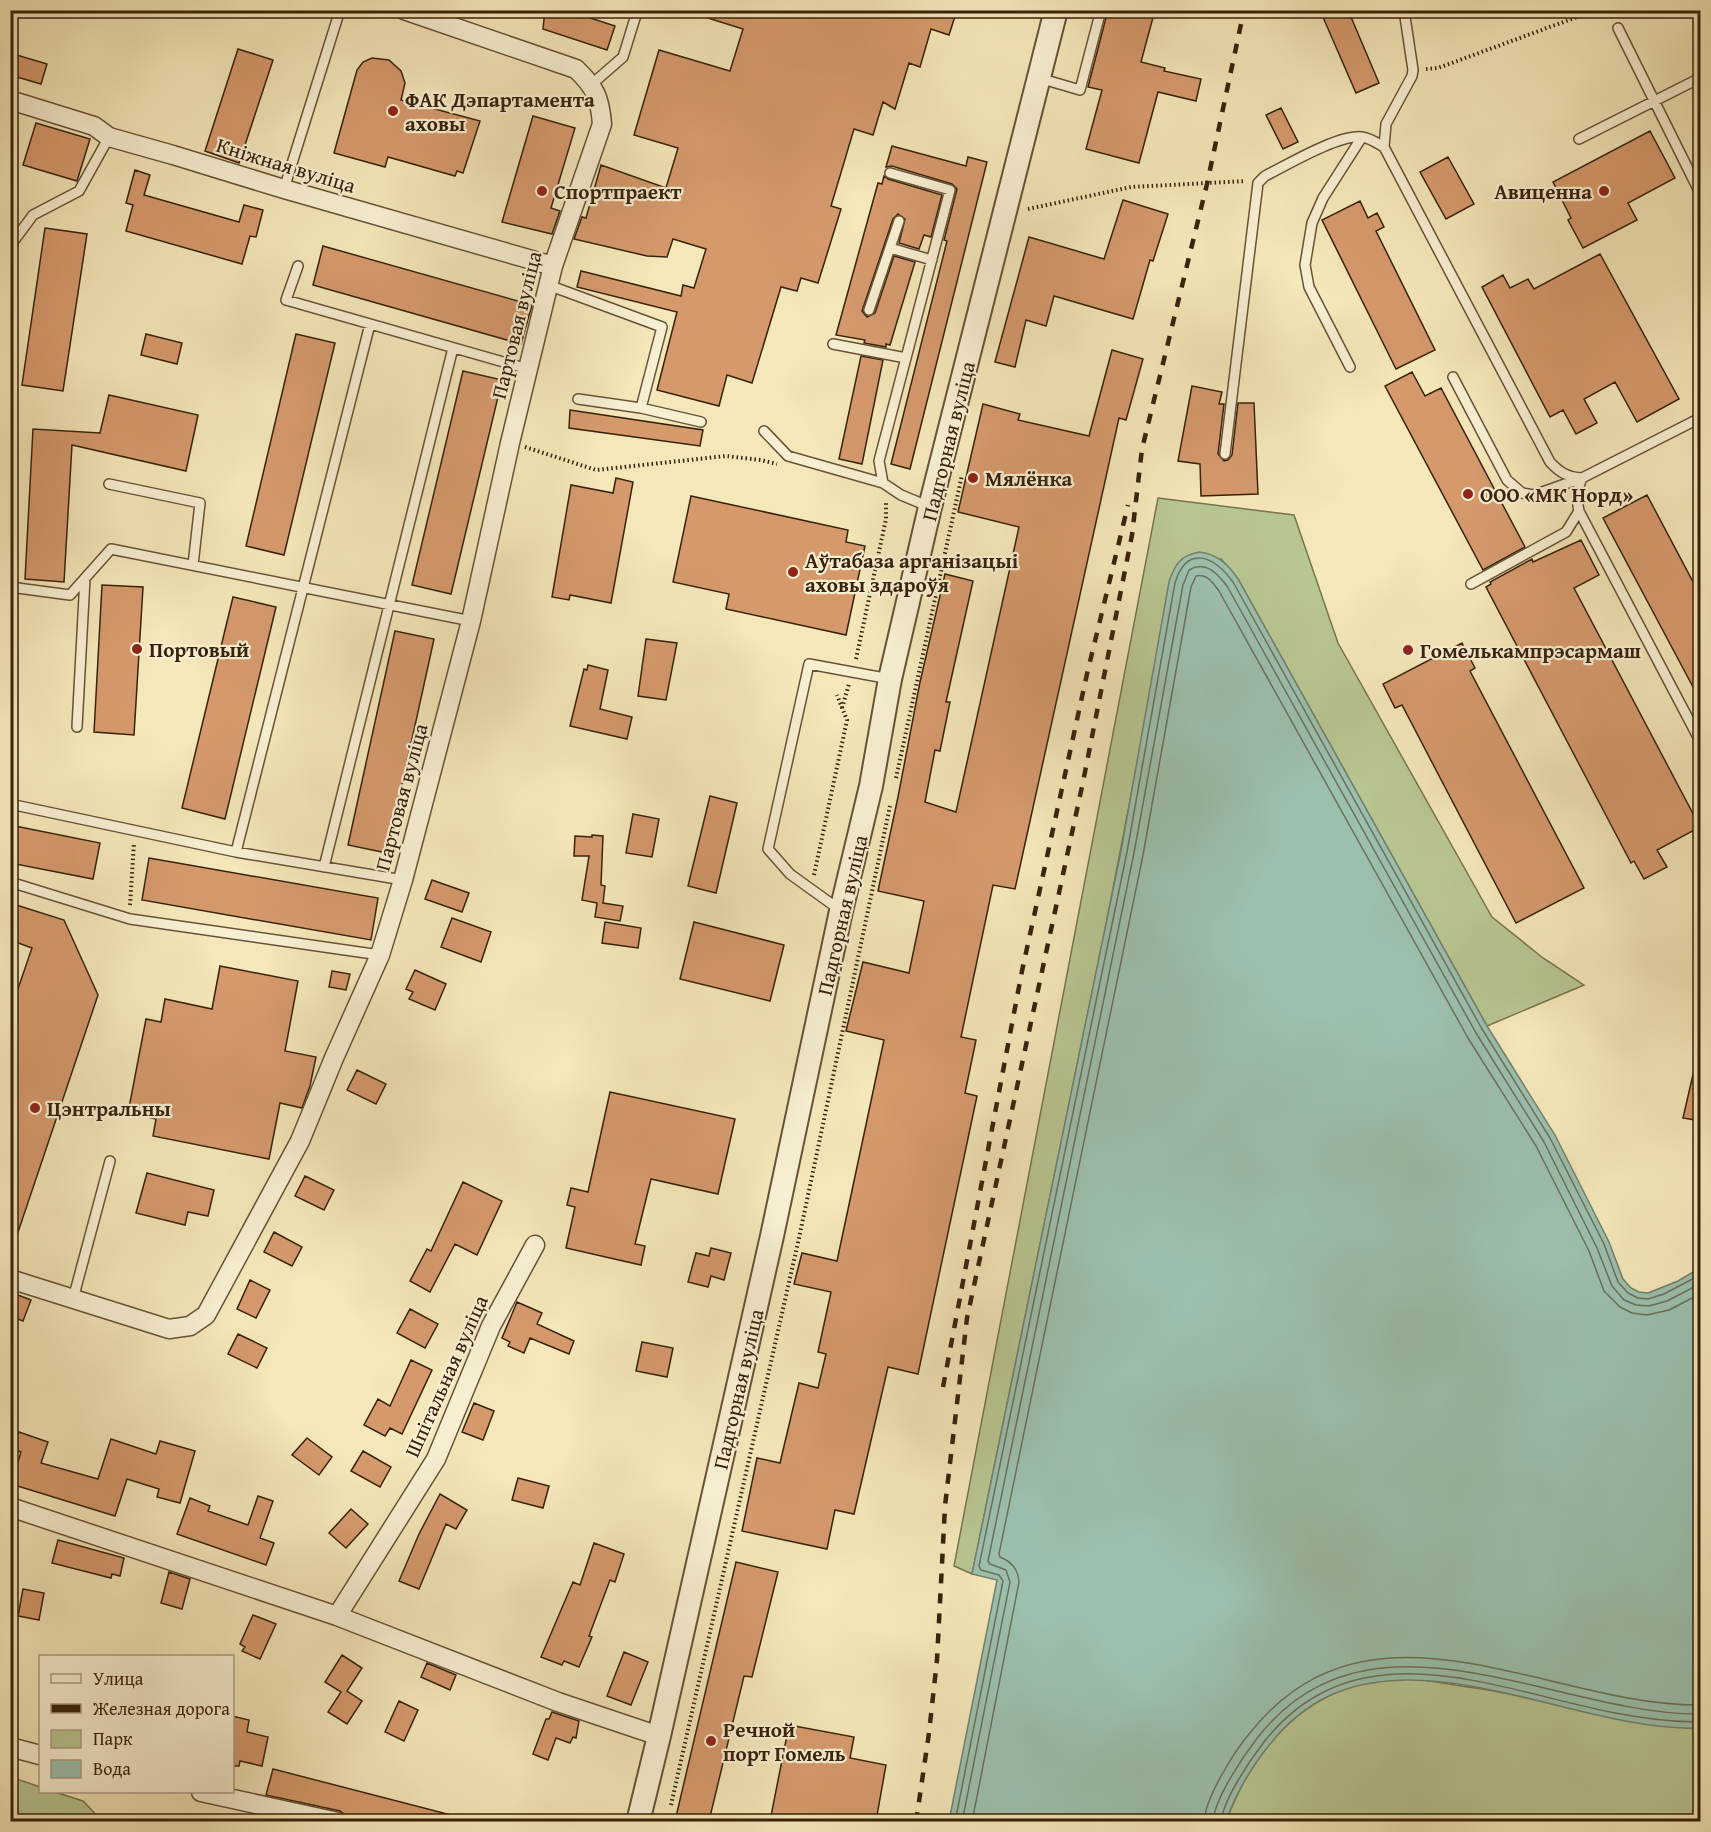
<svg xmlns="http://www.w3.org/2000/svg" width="1711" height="1832" font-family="'Gentium Book Plus',serif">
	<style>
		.green { fill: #b8c692; stroke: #78744e; stroke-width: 1.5 }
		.water { fill: #9cc0ae; stroke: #74816c; stroke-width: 1.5 }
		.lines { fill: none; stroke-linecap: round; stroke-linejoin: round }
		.shore { stroke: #6a715c; stroke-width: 1.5 }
		.building { fill: #d5996c; stroke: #37220a; stroke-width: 1.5 }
		.service-casing { stroke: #665336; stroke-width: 12 }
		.minor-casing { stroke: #665336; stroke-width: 21 }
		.tertiary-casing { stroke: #665336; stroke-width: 26 }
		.path { stroke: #37220a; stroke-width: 4; stroke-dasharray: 1.5 3; stroke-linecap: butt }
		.service { stroke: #f8efd2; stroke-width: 9 }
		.minor { stroke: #f8efd2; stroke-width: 18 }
		.tertiary { stroke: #f8efd2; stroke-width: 22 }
		.rail { stroke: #37220a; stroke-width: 4.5; stroke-dasharray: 10 10; stroke-linecap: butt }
		.poi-dot { fill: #8f2418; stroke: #f8efd2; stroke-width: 2 }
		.labels { text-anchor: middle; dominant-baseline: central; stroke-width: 4.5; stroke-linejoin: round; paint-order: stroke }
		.poi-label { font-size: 21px; font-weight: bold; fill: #37220a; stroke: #f8efd2; text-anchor: start }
		.street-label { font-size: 21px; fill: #37220a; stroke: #f8efd2 }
	</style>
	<rect width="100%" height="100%" fill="#f4e7b9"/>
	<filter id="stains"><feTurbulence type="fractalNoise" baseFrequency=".00333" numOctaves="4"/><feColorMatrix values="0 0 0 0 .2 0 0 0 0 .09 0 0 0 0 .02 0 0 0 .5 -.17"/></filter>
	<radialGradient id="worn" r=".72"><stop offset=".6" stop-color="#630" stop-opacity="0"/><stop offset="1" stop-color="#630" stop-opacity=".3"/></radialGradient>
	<path class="green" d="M1158 498 1294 515 1338 643 1492 917 1543 958 1584 985 1487 1026 1238 579 1221 559 1136 770 1104 935 972 1574 954 1566Z
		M1417 1679 1494 1691 1686 1728H1700V1821L1226 1822C1249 1759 1292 1703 1358 1685 1377 1679 1397 1680 1417 1679Z
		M11 1777 40 1787V1792H55L83 1801 102 1821H11Z"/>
	<path class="water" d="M1199 552C1217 554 1228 564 1238 579L1487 1026 1555 1135 1609 1242 1623 1279 1631 1288 1639 1292 1648 1293 1678 1281 1700 1268V1728C1564 1733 1377 1608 1271 1743 1252 1766 1236 1793 1226 1821H949L997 1580 972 1574 1121 851 1169 582C1175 564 1180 556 1199 552Z"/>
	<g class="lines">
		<path class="shore" d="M955 1822 1003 1581 999 1575 981 1570 979 1566 1127 852 1175 583C1187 544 1214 556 1233 582L1482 1029 1550 1138 1604 1244 1618 1282 1628 1293 1638 1298 1648 1299 1664 1294 1700 1275
			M962 1822 1010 1582 1006 1570 990 1564 988 1561 1134 853 1183 585 1189 570C1205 560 1217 573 1227 586L1476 1033 1544 1142 1597 1248 1612 1286 1624 1300 1636 1305 1649 1306 1667 1301 1700 1284
			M972 1822 1019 1582C1018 1569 1012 1562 1000 1557L999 1554 1143 855 1191 587 1196 576C1207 573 1213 583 1219 591L1468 1038 1536 1146 1589 1251 1604 1291 1620 1307 1632 1313 1647 1315 1669 1310 1700 1294
			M1204 1822C1205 1798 1234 1752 1249 1734 1371 1580 1546 1706 1700 1705
			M1213 1822C1214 1799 1244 1755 1258 1737 1372 1593 1554 1715 1700 1714
			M1221 1822C1223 1800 1250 1760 1264 1742 1355 1626 1492 1688 1610 1712 1640 1718 1670 1722 1700 1722"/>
	</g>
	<path class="building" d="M545 10H566L615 26 607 50 543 29Z
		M696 10H957L949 35 931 29 920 67 909 63 895 109 883 102 873 135 854 129 831 206 841 209 818 283 801 278 797 291 781 287 752 383 727 375 719 406 657 390 677 312 577 287 581 271 681 296 683 285 694 288 706 249 673 239 667 257 647 256 574 239 582 217 586 218 601 165 666 188 678 148 634 135 659 50 730 71 743 29 695 14Z
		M1108 10H1155L1141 62 1165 68 1164 71 1201 79 1196 101 1158 92 1139 163 1086 149 1102 90 1088 87Z
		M1333 10H1348L1379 83 1356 93 1322 15Z
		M238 49 273 60 239 163 205 151Z
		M10 53 47 64 41 84 10 75Z
		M372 58 389 60 401 71 405 83 401 100 480 121 463 173 457 171 455 176 388 157 385 167 334 153 357 70 363 62Z
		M1281 108 1298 142 1283 149 1266 115Z
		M533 116 575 128 551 208 560 211 552 234 502 222Z
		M36 123 90 139 77 181 23 165Z
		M1650 131 1675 178 1628 203 1637 220 1583 248 1568 220 1571 218 1553 182Z
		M892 146 966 166 968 157 987 162 910 469 891 464 947 241 944 240 957 189 952 184 892 166 886 167Z
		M1448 157 1474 204 1446 219 1420 172Z
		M135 170 150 175 144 195 239 222 244 205 263 210 256 237 250 236 242 264 126 231 133 205 126 203Z
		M884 176 888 179 942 195 931 237 924 235 919 249 899 243 905 219 898 214 893 219 862 311 867 317 875 313 894 256 915 262 890 345 886 344V347L864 343 865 340 836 335 878 183 882 184Z
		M1123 200 1168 214 1153 261 1150 260 1133 319 1054 296 1046 326 1026 320 1015 367 995 362 1029 237 1104 259Z
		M1360 201 1368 218 1377 213 1384 227 1376 231 1435 350 1396 369 1322 220Z
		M45 228 87 234 63 391 22 385Z
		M323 246 532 305 521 344 313 285Z
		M1600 254 1679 399 1637 422 1615 382 1584 399 1597 423 1576 434 1563 410 1550 417 1482 287 1503 275 1510 288 1528 279 1534 289Z
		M146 334 182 343 177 364 141 355Z
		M296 334 335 343 284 555 246 546Z
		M1112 350 1143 359 1126 420 1119 418 1015 889 993 885 961 1037 976 1040 965 1093 977 1096 918 1374 888 1367 854 1514 835 1510 827 1549 742 1531 757 1458 780 1463 799 1383 818 1388 826 1354 818 1352 831 1292 794 1284 802 1253 837 1261 884 1040 846 1031 863 962 909 973 924 901 878 891 898 797 920 682 945 574 973 581 946 702H950L940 751 935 750 925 802 956 812 1019 527 958 512 983 404 1020 414 1018 420 1089 436Z
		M861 356 883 360 862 464 839 459Z
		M463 371 502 380 451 594 412 585Z
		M1412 372 1425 396 1441 388 1525 547 1483 570 1385 386Z
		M1192 386 1222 392 1219 404H1224L1218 454 1224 461 1228 460 1232 455 1238 403H1254L1258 494 1201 496 1200 464 1178 461Z
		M109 395 198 415 186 471 72 445 64 582 25 579 33 429 100 433Z
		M570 410 703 430 700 446 569 428Z
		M616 478 633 482 611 603 570 595 569 600 552 597 571 485 613 493Z
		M1647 495 1701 597V702L1603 518Z
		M691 496 848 530 846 542 865 546 846 635 726 609 729 594 673 582Z
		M1581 540 1599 575 1574 588 1700 827 1657 850 1667 867 1644 879 1634 861 1631 863 1486 587 1491 584 1490 582 1532 559 1533 562Z
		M102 585 143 587 134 735 94 732Z
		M233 597 276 607 225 819 182 808Z
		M395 631 434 639 387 853 348 845Z
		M646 639 677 643 666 700 638 696Z
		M1462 643 1475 668 1470 671 1584 888 1516 923 1402 705 1395 708 1383 684Z
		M588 665 608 670 600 709 632 717 627 739 570 726 584 669 587 670Z
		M710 796 737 803 716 893 688 886Z
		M633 814 659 819 652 857 626 853Z
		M10 825 100 843 93 879 10 863Z
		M592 835 603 836 601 885 605 886 603 903 623 906 620 921 595 917 597 903 582 900 589 856H574L575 836 592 837Z
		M149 858 378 898 371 940 142 900Z
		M432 880 469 893 462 912 425 899Z
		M10 903 64 920 98 995 13 1247H10V1012L32 948 10 940Z
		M452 918 491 932 481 962 441 947Z
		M605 922 641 928 638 948 602 943Z
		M694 922 784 945 770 1001 680 979Z
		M220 966 298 981 285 1051 316 1057 310 1086 302 1108 280 1103 269 1159 153 1136 156 1119 128 1113 146 1019 161 1022 165 999 212 1009Z
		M415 970 446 984 435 1010 409 999 413 992 406 989Z
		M332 971 350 974 346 990 329 987Z
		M357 1070 386 1084 376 1104 347 1090Z
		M1694 1070 1701 1071V1121L1683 1118Z
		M610 1092 735 1119 718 1194 651 1179 635 1244 645 1246 641 1265 566 1248 575 1207 567 1205 571 1188 588 1192Z
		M147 1173 214 1190 208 1216 188 1212 185 1225 136 1213Z
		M305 1176 334 1190 324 1210 295 1196Z
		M463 1182 502 1201 477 1255 455 1244 430 1292 410 1281 427 1249 431 1251Z
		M274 1232 302 1247 292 1266 264 1252Z
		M711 1248 731 1253 724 1280 711 1276 708 1287 688 1282 696 1253 709 1256Z
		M250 1280 270 1290 256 1318 237 1309Z
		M10 1292 31 1300 23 1321 10 1316Z
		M517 1302 542 1313 537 1324 574 1341 569 1354 530 1338 524 1353 508 1346 510 1342 502 1338Z
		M410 1309 438 1324 425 1348 397 1333Z
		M238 1334 267 1348 257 1368 228 1354Z
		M642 1342 673 1348 667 1377 636 1371Z
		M411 1360 432 1370 402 1434 390 1428 385 1436 364 1425 378 1399 390 1406Z
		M474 1403 494 1411 483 1440 462 1432Z
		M19 1432 48 1442 41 1463 98 1479 111 1439 156 1454 160 1441 195 1451 180 1503 157 1497 159 1489 127 1479 115 1516 11 1484 21 1452 13 1449Z
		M307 1438 332 1457 319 1475 292 1455Z
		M363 1451 391 1467 380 1487 351 1471Z
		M518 1478 549 1486 543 1508 512 1500Z
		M440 1494 467 1510 456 1529 446 1524 419 1589 399 1581 419 1534Z
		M258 1496 273 1501 260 1538 274 1543 266 1565 177 1534 190 1498 210 1506 208 1511 248 1525Z
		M351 1509 368 1524 346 1548 329 1533Z
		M58 1540 124 1558 120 1576 112 1574 111 1578 52 1563Z
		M594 1543 624 1554 615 1582 610 1580 589 1636 592 1637 579 1667 564 1661 562 1665 541 1657 573 1582 580 1585Z
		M736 1562 778 1572 752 1677 744 1676 709 1821H675Z
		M169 1572 190 1579 182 1609 161 1603Z
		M23 1589 44 1593 39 1620 18 1616Z
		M253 1615 276 1624 260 1659 242 1651 245 1647 240 1644Z
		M624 1652 648 1662 631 1705 607 1696Z
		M342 1655 362 1668 347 1691 362 1701 347 1724 328 1712 341 1692 325 1682Z
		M427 1663 456 1675 450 1690 421 1677Z
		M399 1701 418 1710 404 1741 385 1732Z
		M552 1712 579 1721 576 1738 573 1737 570 1743 556 1738 548 1760 533 1754 546 1719H549Z
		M232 1716 249 1720 247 1732 268 1737 262 1766 240 1761 239 1766H232Z
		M789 1725 854 1737 850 1758 886 1765 876 1821H770Z
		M273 1769 455 1816 454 1821H365L348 1817 340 1811 266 1795Z"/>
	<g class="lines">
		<defs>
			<path id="service" d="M1618 28 1700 193
				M1039 78 1080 90 1101 10
				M592 84 623 57 636 15 634 10
				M1579 139 1700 78
				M1384 147 1386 124 1412 76 1413 70 1404 10
				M890 173 950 190 879 461 883 483 901 495 930 507
				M284 189 340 10
				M890 248 932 260
				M10 262 13 242 33 215 79 191 109 137
				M298 266 286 300 528 369
				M548 285 662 327 641 408 701 422
				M869 310 899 221
				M833 344 906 358
				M1350 367 1309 287 1305 265 1312 223 1323 198 1362 137
				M1453 377 1507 480 1522 493 1534 495 1582 478 1700 418
				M578 399 641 408
				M764 431 788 456 883 483
				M1225 454 1258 183 1265 176C1287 165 1339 134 1362 137 1370 138 1377 143 1384 147L1550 462C1560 473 1568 477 1582 478
				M1582 478C1577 490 1576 498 1579 511L1700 741
				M109 484 200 503 193 565
				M1471 584 1566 532 1579 511
				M10 587 70 595 111 549 471 621
				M77 727 85 578
				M10 804 236 852 403 880
				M236 852 370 324
				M324 867 453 348
				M10 882 130 919 380 955
				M840 910 790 874 768 849 809 664 890 679
				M73 1299 110 1161"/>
			<path id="minor" d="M10 100 94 126 109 137 173 155 284 189 553 266
				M10 1279 169 1329 190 1326 206 1315 300 1141 334 1058 380 955 403 880 471 621 510 443 553 266 602 124C600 98 595 87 576 69L404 10
				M10 1507 337 1616 558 1702 659 1736
				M337 1616 436 1459 491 1326 535 1245
				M10 1747 40 1755
				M201 1792 338 1822"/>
			<path id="tertiary" d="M638 1822 659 1736 772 1236 841 911 871 786 890 679 930 507 1056 10"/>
		</defs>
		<use href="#service" class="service-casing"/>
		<use href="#minor" class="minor-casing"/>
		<use href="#tertiary" class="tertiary-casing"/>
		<path class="path" d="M1602 10 1612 16
			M1426 69 1438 68 1596 10
			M1028 209 1131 187 1246 181
			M525 447 596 470 726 456 761 460 777 464
			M856 659 886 519V502
			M842 708 849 684
			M896 778 962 475
			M814 875 847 720 837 695
			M130 905 134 843
			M671 1805 799 1238 890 806"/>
		<use href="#service" class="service"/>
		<use href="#minor" class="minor"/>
		<use href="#tertiary" class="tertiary"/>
		<path class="rail" d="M943 1387 1022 971 1087 674 1128 505
			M916 1822 929 1733 937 1660 945 1506 967 1318 1083 782 1132 535 1142 449 1207 184 1244 10"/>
	</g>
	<g class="poi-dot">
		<circle cx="393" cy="111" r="6"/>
		<circle cx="542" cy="191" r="6"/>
		<circle cx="1604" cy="191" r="6"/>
		<circle cx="973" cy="478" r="6"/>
		<circle cx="1468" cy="494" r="6"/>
		<circle cx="793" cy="572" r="6"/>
		<circle cx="137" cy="649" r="6"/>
		<circle cx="1408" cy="650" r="6"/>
		<circle cx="35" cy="1108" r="6"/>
		<circle cx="711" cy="1741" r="6"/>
	</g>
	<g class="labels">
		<g class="poi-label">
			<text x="405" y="99">ФАК Дэпартамента<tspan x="405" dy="24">аховы</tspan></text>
			<text x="554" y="191">Спортпраект</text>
			<text x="1592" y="191" text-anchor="end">Авиценна</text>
			<text x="985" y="478">Мялёнка</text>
			<text x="1480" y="494">ООО «МК Норд»</text>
			<text x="805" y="560">Аўтабаза арганізацыі<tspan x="805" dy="24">аховы здароўя</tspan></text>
			<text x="149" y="649">Портовый</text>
			<text x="1420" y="650">Гомелькампрэсармаш</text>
			<text x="47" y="1108">Цэнтральны</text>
			<text x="723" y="1729">Речной<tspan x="723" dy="24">порт Гомель</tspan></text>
		</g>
		<g class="street-label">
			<text transform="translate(286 165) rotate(17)">Кніжная вуліца</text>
			<text transform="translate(516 325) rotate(-76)">Партовая вуліца</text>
			<text transform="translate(948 441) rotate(-76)">Падгорная вуліца</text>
			<text transform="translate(401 797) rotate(-75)">Партовая вуліца</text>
			<text transform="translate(842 915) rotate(-77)">Падгорная вуліца</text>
			<text transform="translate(446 1376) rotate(-66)">Шпітальная вуліца</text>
			<text transform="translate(738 1389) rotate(-77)">Падгорная вуліца</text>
		</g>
	</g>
	<rect width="1711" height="1832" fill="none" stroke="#f4e7b9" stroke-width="36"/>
	<rect x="12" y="12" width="1687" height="1808" fill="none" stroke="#37220a" stroke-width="3"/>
	<rect x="18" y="18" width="1675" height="1796" fill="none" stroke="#37220a" stroke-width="1.5"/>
	<rect x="39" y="1655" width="195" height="138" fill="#f8efd2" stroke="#ab9d82" stroke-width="1.5"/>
	<rect x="51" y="1674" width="30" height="9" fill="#f8efd2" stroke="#ab9d82" stroke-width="1.5"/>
	<text x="93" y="1685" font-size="18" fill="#37220a">Улица</text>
	<rect x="51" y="1704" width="30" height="9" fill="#37220a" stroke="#ab9d82" stroke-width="1.5"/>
	<text x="93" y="1715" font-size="18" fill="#37220a">Железная дорога</text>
	<rect x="51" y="1730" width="30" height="18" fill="#b8c692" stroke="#ab9d82" stroke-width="1.5"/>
	<text x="93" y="1745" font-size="18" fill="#37220a">Парк</text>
	<rect x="51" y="1760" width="30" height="18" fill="#9cc0ae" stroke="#ab9d82" stroke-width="1.5"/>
	<text x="93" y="1775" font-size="18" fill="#37220a">Вода</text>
	<rect width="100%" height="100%" filter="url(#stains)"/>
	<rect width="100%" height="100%" fill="url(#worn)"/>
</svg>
